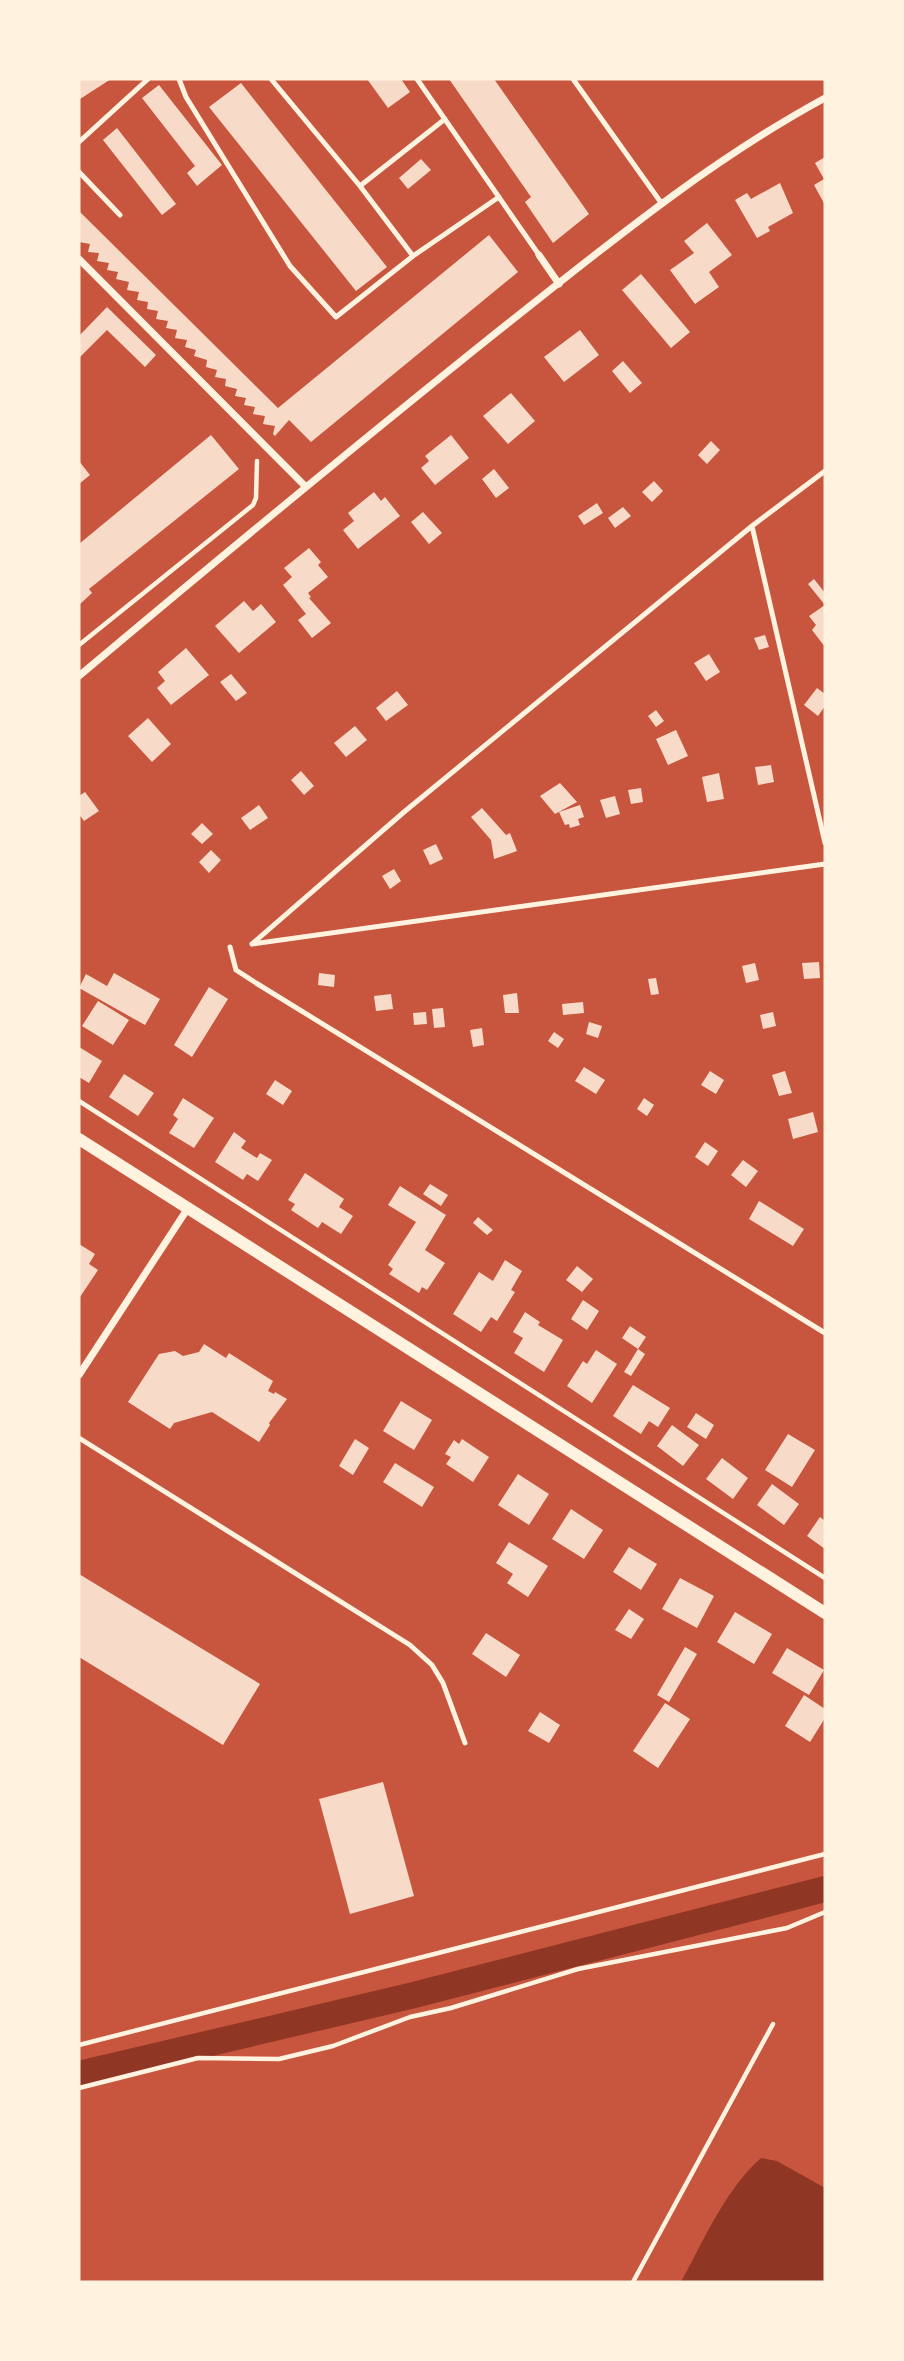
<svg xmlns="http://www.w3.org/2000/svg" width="904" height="2361" font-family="Jost,sans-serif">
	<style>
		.water { fill: #8f3625 }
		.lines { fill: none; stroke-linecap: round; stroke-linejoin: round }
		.canal { stroke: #8f3625; stroke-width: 26 }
		.building { fill: #f7dbc8 }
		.path { stroke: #fff3e0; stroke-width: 4.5 }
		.service { stroke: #fff3e0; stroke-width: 5 }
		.minor { stroke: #fff3e0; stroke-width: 7 }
		.tertiary { stroke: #fff3e0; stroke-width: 12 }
	</style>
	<rect width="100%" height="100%" fill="#c8553d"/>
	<path class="water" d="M761 2158 777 2161 825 2188V2282H681C704 2240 725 2190 761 2158Z"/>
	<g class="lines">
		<path class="canal" d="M79 2074 410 1996 825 1889"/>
	</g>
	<path class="building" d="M79 79H111L80 99Z
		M367 79H401L410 92 388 108Z
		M449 79H494L589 214 553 243 525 202 531 197Z
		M241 83 387 267 356 291 209 107Z
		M159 85 222 165 197 186 187 173 195 166 142 98Z
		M117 128 176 204 162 215 103 140Z
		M825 157V205L814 185 824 179 815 163Z
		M421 159 431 170 408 189 399 178Z
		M780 183 793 213 768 227 770 231 757 238 735 200 747 193 751 199Z
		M79 211 278 408 489 235 518 272 311 442 289 420 275 436 273 434 275 426 263 424 265 416 253 414 255 407 244 405 246 398 235 396 237 389 225 386 226 379 215 377 217 370 206 367 207 360 194 356 196 350 185 347 187 340 175 338 177 330 166 328 168 321 156 319 158 311 147 309 148 302 137 300 139 292 127 290 129 282 116 279 118 272 107 270 109 263 97 261 99 253 88 252 90 244 79 242Z
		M707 223 732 255 709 272 719 287 695 304 670 270 694 253 684 241Z
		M641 274 690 332 671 348 622 290Z
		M107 307 156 355 145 367 107 330 79 358V336Z
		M580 330 599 355 564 382 544 357Z
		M623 361 642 383 630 393 612 371Z
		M511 393 535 421 508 444 483 416Z
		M211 435 239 469 89 589 92 593 79 605V544Z
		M451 435 469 458 435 485 421 468 429 461 425 456Z
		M711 441 720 450 707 464 698 455Z
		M79 461 90 475 79 484Z
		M494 469 509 488 496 498 482 479Z
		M654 481 663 491 652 502 642 492Z
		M374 492 381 501 385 497 400 516 358 549 343 530 354 521 348 513Z
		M597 503 603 513 584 525 578 516Z
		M623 507 631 516 615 528 608 518Z
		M423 512 442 533 429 544 411 522Z
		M309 548 321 562 318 565 328 577 308 593 311 597 309 598 331 623 312 638 298 620 306 614 283 585 292 577 284 568Z
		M814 579 825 593V647L812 630 816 625 809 616 825 605 808 584Z
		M244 601 253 611 261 604 276 622 239 653 215 626Z
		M765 635 769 647 759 650 754 638Z
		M186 648 209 675 171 705 157 688 165 681 158 672Z
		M709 654 720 672 706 681 694 663Z
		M231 674 247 693 236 701 220 682Z
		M817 688 825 694V706L818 716 804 705Z
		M397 691 408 705 386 721 376 708Z
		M656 710 664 721 656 727 648 716Z
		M148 718 171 744 152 762 128 736Z
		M355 726 367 740 346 757 334 743Z
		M676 730 688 756 668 765 656 739Z
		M771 765 774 782 758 785 755 767Z
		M301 771 314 786 304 795 291 780Z
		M719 773 724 799 707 802 702 777Z
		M560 783 577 802 555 814 540 796Z
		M641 788 643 802 631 804 628 790Z
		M85 792 99 811 84 821 79 814V796Z
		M615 796 620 814 606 818 600 800Z
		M259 805 268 818 250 830 241 818Z
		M580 805 584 817 578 819 580 825 570 828 569 824 565 825 559 812Z
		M482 808 506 835 510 833 517 851 494 859 491 840 471 817Z
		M202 823 213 834 202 844 191 834Z
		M436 844 443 859 430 865 423 850Z
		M211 850 221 860 209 873 199 862Z
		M394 869 401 881 390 889 382 876Z
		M819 962 820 978 804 979 802 963Z
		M755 963 759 980 746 983 742 966Z
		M114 973 160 999 145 1025 79 988 86 974 107 986Z
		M319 973 335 975 334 987 318 985Z
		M656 978 659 994 651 995 648 979Z
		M209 987 228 999 192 1057 174 1045Z
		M517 993 519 1013H505L503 995Z
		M391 994 393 1009 376 1011 374 996Z
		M98 1001 129 1020 113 1045 82 1026Z
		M583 1002 584 1013 563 1015 562 1004Z
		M443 1008 445 1027 434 1028 432 1009Z
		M426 1012 427 1024 414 1025 413 1013Z
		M773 1012 776 1026 763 1029 760 1015Z
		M589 1022 602 1026 598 1038 586 1034Z
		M482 1028 484 1045 473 1047 470 1030Z
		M554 1032 564 1039 558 1048 548 1041Z
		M79 1047 102 1061 89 1083 79 1077Z
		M584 1067 605 1080 596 1094 575 1081Z
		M710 1071 724 1080 716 1094 701 1085Z
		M785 1071 792 1093 779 1096 772 1075Z
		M124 1074 154 1093 138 1116 109 1097Z
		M275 1080 292 1091 283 1105 266 1094Z
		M183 1098 214 1118 194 1148 169 1133 178 1119 173 1115Z
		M644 1098 654 1105 647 1116 637 1109Z
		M813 1112 818 1132 793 1139 788 1119Z
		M234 1132 246 1141 241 1148 257 1158 260 1153 272 1160 258 1181 247 1174 243 1180 215 1162Z
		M705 1142 718 1151 708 1166 695 1157Z
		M743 1160 758 1171 746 1187 731 1175Z
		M305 1173 344 1199 339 1207 353 1216 341 1234 322 1222 318 1228 291 1210 295 1204 288 1200Z
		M430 1184 448 1195 441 1206 423 1194Z
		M400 1186 446 1215 425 1250 445 1263 427 1290 422 1287 419 1293 389 1274 393 1269 388 1265 416 1222 388 1205Z
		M759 1201 804 1229 793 1246 749 1219Z
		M478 1217 493 1230 487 1235 473 1223Z
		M79 1244 95 1254 89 1264 98 1270 80 1297Z
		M505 1260 522 1271 511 1290 515 1292 497 1321 491 1317 481 1332 453 1314 479 1272 493 1281Z
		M577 1266 593 1279 582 1292 566 1280Z
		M583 1300 599 1311 587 1330 571 1319Z
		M525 1312 540 1322 538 1325 563 1340 544 1372 514 1353 523 1338 513 1332Z
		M630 1326 646 1337 638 1349 622 1338Z
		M204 1344 226 1358 229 1353 273 1381 268 1391 274 1394 275 1392 287 1399 269 1423 270 1425 259 1442 212 1412 174 1423 170 1429 128 1402 159 1354 175 1351 183 1356 199 1352Z
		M638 1349 645 1354 631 1376 624 1372Z
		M596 1350 617 1364 592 1403 567 1386 583 1361 587 1364Z
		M633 1385 670 1408 658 1427 649 1421 641 1434 613 1416Z
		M401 1401 432 1420 414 1450 383 1431Z
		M696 1413 714 1425 706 1439 687 1427Z
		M672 1425 699 1445 683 1466 657 1446Z
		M788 1434 815 1450 792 1487 765 1470Z
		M355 1439 369 1448 353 1475 339 1466Z
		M462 1439 489 1457 473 1482 446 1464 451 1457 445 1454 454 1440 459 1444Z
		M722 1458 748 1478 733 1499 706 1479Z
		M395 1463 434 1487 422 1507 383 1482Z
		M518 1474 549 1494 529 1525 498 1505Z
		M772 1484 799 1504 784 1525 757 1505Z
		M571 1509 603 1530 584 1559 552 1539Z
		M820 1517 825 1521V1549L807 1536Z
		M509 1542 548 1566 528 1597 507 1583 513 1574 496 1563Z
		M629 1547 657 1564 641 1590 613 1572Z
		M79 1574 260 1684 223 1745 79 1657Z
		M680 1578 714 1596 697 1628 662 1609Z
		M629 1609 644 1619 631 1639 615 1630Z
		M735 1612 772 1634 754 1664 717 1642Z
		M486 1633 520 1655 506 1677 472 1654Z
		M685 1647 697 1654 669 1702 657 1695Z
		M787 1648 824 1670 809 1695 772 1673Z
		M804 1695 825 1709V1718L810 1742 785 1726Z
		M665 1703 690 1719 658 1768 633 1751Z
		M540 1712 560 1725 549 1743 528 1731Z
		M383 1782 414 1896 350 1914 319 1799Z"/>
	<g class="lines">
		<path class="path" d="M79 645 253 505 256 498 257 461
			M79 1101 825 1578
			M79 2045 825 1854
			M79 2088 198 2058 279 2059 333 2046 410 2017 451 2008 578 1969 787 1928 825 1912
			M633 2282 773 2024"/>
		<path class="service" d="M179 79 186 97 290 266 336 317 413 256
			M271 79 360 186
			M417 79 539 255
			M573 79 662 204
			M445 119 360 186 413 256 499 197
			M79 142 148 79
			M79 172 120 215
			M752 526 825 843
			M252 944 404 812 752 526 825 471
			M252 944 825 864
			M230 947 236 970 256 983 825 1333
			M79 1438 410 1645 432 1665 443 1683 465 1743"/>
		<path class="minor" d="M539 255 559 284
			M79 259 305 486
			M79 676C217 560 356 445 497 332 602 249 707 162 825 98
			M79 1375 188 1208"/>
		<path class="tertiary" d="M79 1139 825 1613"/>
	</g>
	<rect width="904" height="2361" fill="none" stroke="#fff3e0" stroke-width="161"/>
</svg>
